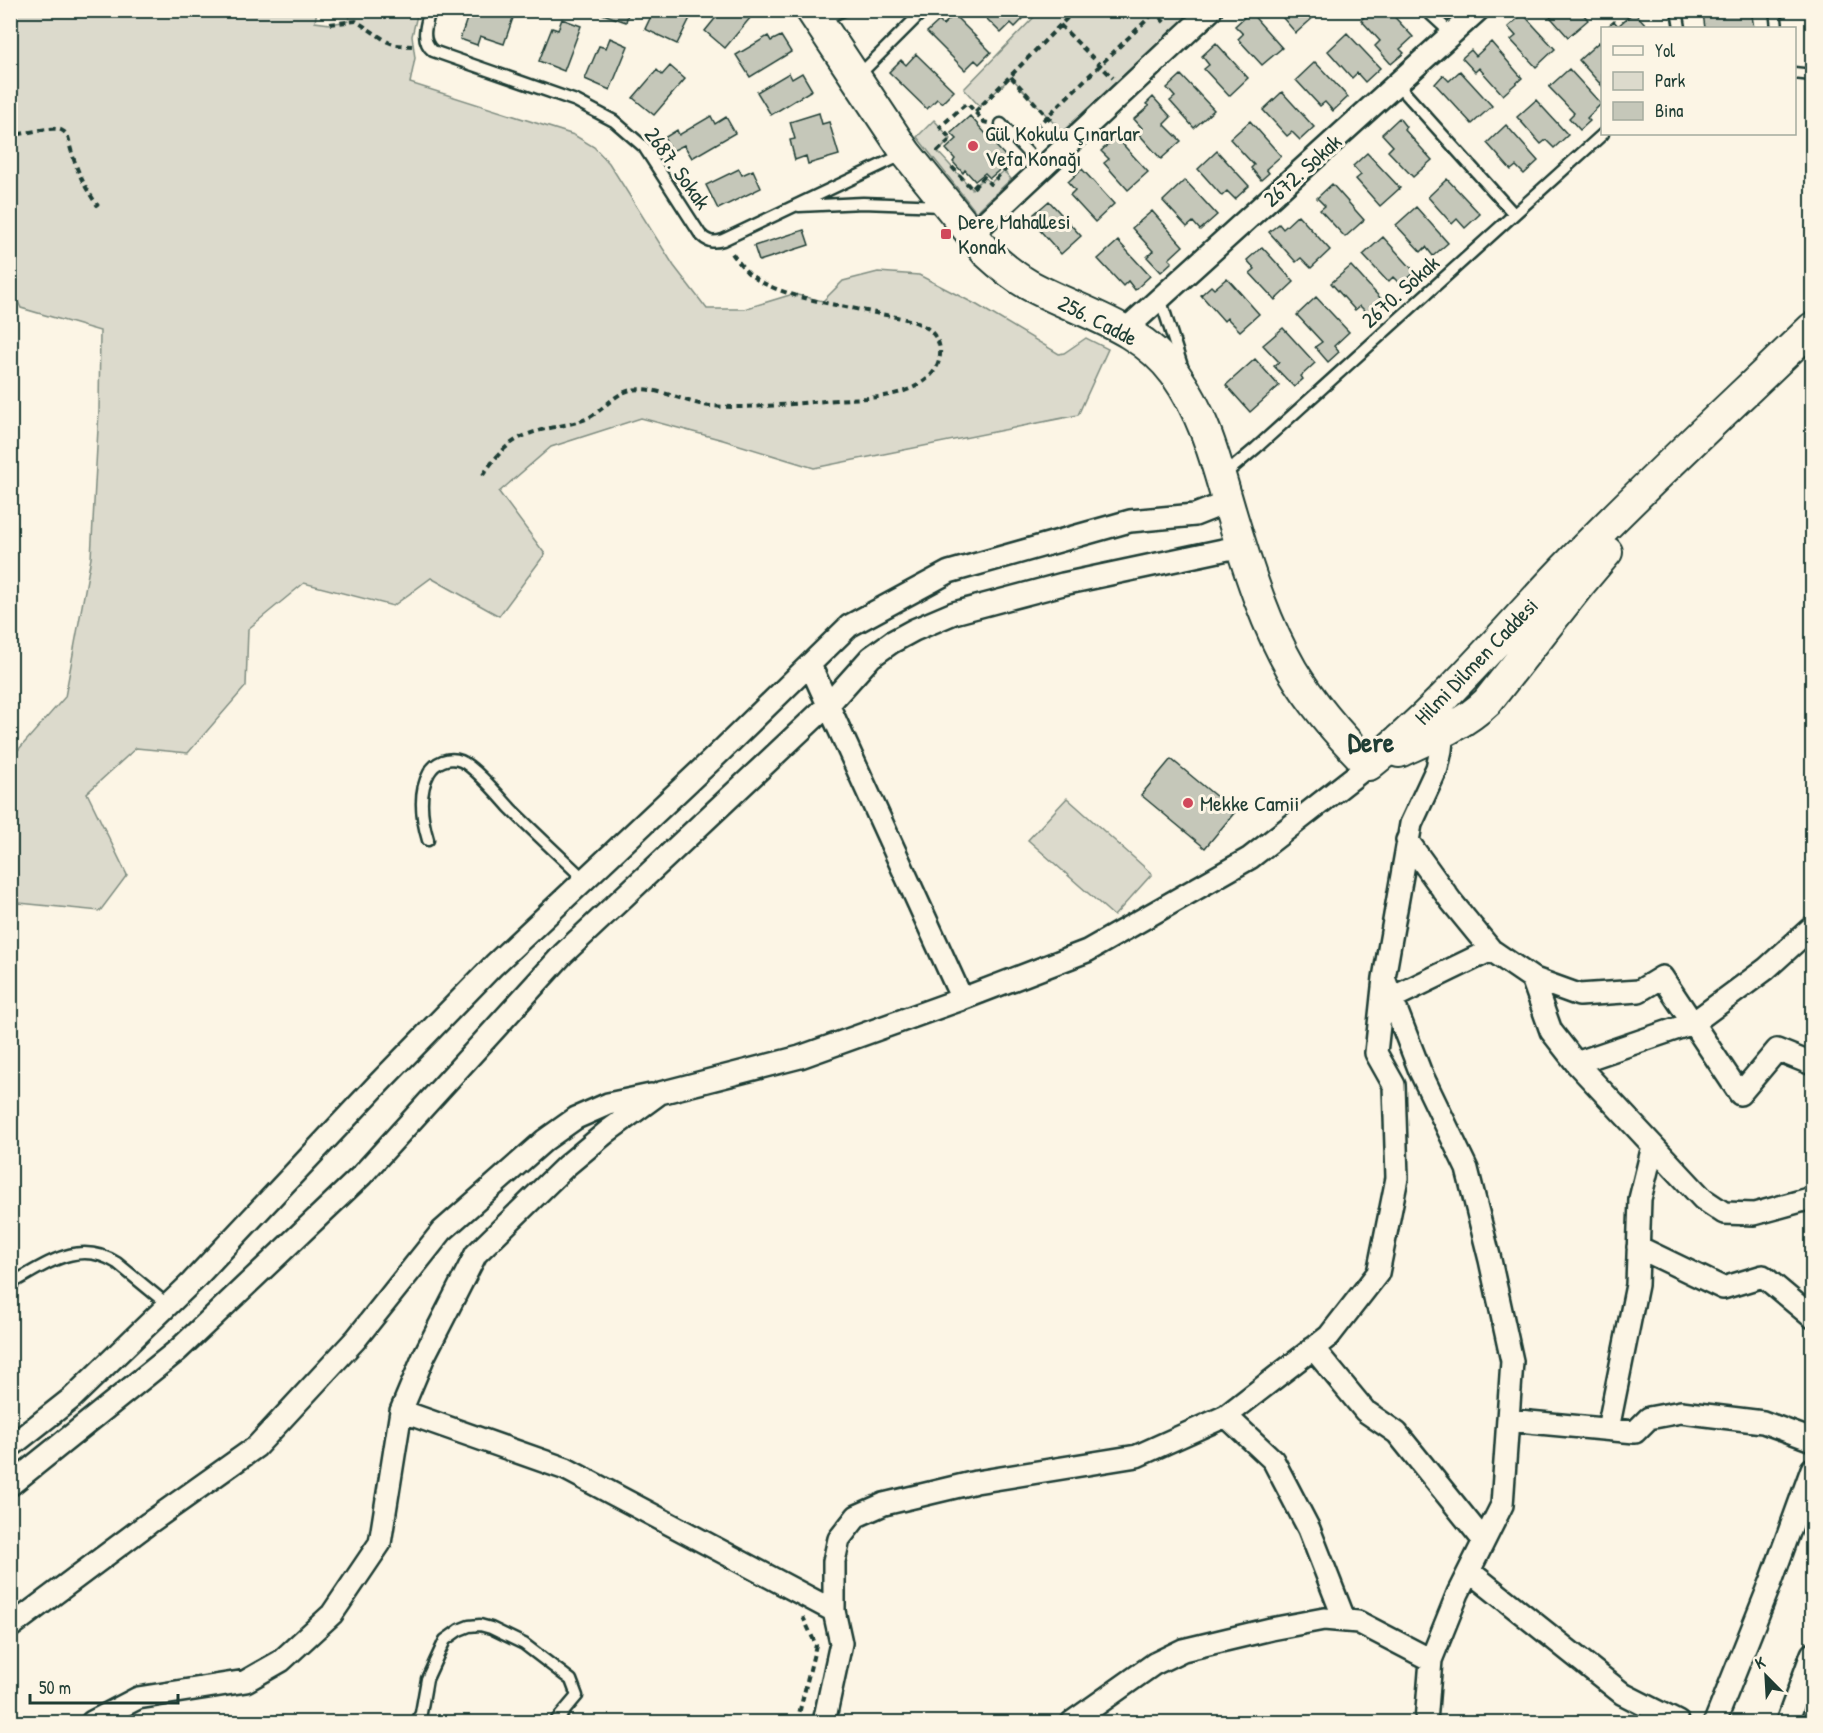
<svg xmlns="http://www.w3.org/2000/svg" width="1823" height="1733" font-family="'Patrick Hand',sans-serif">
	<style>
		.green { fill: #dcdacc; stroke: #7e8c80; stroke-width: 1.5 }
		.building { fill: #c5c7b9; stroke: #1f3d34; stroke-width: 1.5 }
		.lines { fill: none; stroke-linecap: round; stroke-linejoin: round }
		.lane-casing { stroke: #1f3d34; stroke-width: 15 }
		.street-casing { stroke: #1f3d34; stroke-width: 26 }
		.secondary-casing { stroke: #1f3d34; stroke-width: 34 }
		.path { stroke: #1f3d34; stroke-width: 4; stroke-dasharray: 6 4.5; stroke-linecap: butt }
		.lane { stroke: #fcf5e5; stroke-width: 10 }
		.street { stroke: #fcf5e5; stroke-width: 21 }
		.secondary { stroke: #fcf5e5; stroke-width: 30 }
		.poi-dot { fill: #d1495b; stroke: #fcf5e5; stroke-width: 2 }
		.labels { text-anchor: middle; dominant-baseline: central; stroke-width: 6; stroke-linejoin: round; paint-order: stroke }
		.poi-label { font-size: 22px; fill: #1f3d34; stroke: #fcf5e5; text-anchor: start }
		.street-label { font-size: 22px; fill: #1f3d34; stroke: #fcf5e5 }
		.district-label { font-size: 28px; font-weight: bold; fill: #1f3d34; stroke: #fcf5e5 }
	</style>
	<rect width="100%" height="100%" fill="#fcf5e5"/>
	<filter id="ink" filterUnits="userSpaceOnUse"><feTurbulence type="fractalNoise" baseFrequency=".0167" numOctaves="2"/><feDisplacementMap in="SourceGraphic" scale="12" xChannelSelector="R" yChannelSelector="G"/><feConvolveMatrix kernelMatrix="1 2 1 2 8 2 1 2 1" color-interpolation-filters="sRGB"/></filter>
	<g filter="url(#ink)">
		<path class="green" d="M317 10 315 22 330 24 348 21 352 11H418L412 36 415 58 410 83 574 135 594 147 609 163 674 266 707 309H744L793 294 823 301 843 281 878 272 919 275 977 305 1059 354 1064 353 1086 338 1108 349 1078 415 814 468 723 440 641 418 551 447 499 492 545 554 499 616 431 578 393 606 304 583 248 629 246 686 188 753 136 748 87 793 127 875 100 911 19 903 11 907V758L65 697 91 558 99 410 100 331 21 308 11 287V11Z
			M1041 10H1193V11L1062 132 1011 77 980 107 964 89Z
			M934 120 951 139 938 152 972 189 984 177 990 183 1004 171 1011 179 976 212 917 137Z
			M1067 798 1152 874 1114 916 1028 840Z"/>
		<path class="building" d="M470 10H502L514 15 504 44 480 36 477 45 460 39Z
			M591 10H629L626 22Z
			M654 10H694L677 44 645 29Z
			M722 10 756 11 725 48 705 31Z
			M978 10H1023L1027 15 1015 27 1011 23 1001 33Z
			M1276 10H1311L1316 15 1296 33Z
			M1371 10H1388L1413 37 1400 49 1404 53 1391 64 1375 46 1380 41 1361 20Z
			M1544 10H1580L1588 20 1568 37Z
			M1718 10H1751L1754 28H1705L1703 13Z
			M1250 12 1282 48 1262 65 1238 39 1243 34 1235 26Z
			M1634 12 1649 28H1606L1614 21 1618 26Z
			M1523 14 1555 49 1536 67 1511 40 1516 36 1508 27Z
			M954 15 991 52 979 64 975 60 965 70 927 32 939 21 943 25Z
			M562 19 581 26 564 71 539 61 552 28 558 30Z
			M1347 33 1380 68 1365 82 1357 73 1352 78 1328 51Z
			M768 36 771 41 781 36 791 52 750 77 736 55Z
			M610 38 628 46 610 90 585 79 599 46 606 48Z
			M1491 42 1522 78 1503 95 1479 68 1475 72 1462 58 1471 50 1476 56Z
			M1599 42 1602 47V86L1579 60Z
			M1216 43 1248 78 1229 96 1204 69 1209 65 1202 56Z
			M916 54 954 91 942 103 937 99 927 109 889 72 901 60 906 65Z
			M1315 62 1348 97 1333 111 1325 102 1320 106 1296 80Z
			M670 66 685 79 654 115 633 98 657 70 662 75Z
			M1569 69 1601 104 1587 118 1590 121 1580 130 1569 118 1574 113 1549 87Z
			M1460 71 1492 106 1472 124 1435 84 1443 75 1449 81Z
			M789 73 792 79 802 73 812 90 771 115 757 92Z
			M1181 75 1214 110 1194 128 1170 101 1175 97 1167 88Z
			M1282 92 1314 127 1300 140 1292 132 1287 136 1263 110Z
			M1153 97 1171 117 1164 124 1181 141 1161 159 1137 132 1142 128 1134 119 1149 106 1146 104Z
			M1536 100 1568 135 1554 148 1546 140 1541 144 1517 117Z
			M819 113 822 124 829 122 839 155 808 164 806 156 795 160 790 140 795 139 790 122Z
			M711 116 715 124 726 117 735 133 692 158 684 145 672 151 664 138 677 130 679 135Z
			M970 116 986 134 991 130 1000 140 994 144 1010 161 990 178 985 173 975 181 965 170 963 173 953 162 955 159 946 149 957 139 951 133Z
			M1399 118 1406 127 1404 129 1432 160 1413 177 1388 151 1393 146 1382 134Z
			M1250 121 1281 156 1266 169 1269 173 1261 180 1251 168 1254 165 1230 139Z
			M1506 125 1538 161 1524 174 1516 166 1511 170 1487 143Z
			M1116 137 1148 172 1128 190 1104 163 1109 159 1101 151Z
			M1217 151 1249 186 1235 199 1227 191 1222 196 1198 169Z
			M1367 153 1400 188 1380 206 1356 179 1361 175 1353 166Z
			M739 169 742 175 753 170 761 188 718 209 706 185Z
			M1082 169 1114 204 1095 222 1070 195 1075 190 1068 182Z
			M1447 179 1480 214 1465 228 1457 219 1452 224 1428 197Z
			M1185 180 1217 215 1200 230 1193 222 1187 227 1163 201Z
			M1332 184 1364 220 1345 237 1320 210 1325 206 1317 198Z
			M1049 201 1081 236 1061 254 1037 227 1042 222 1034 214Z
			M1416 207 1448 243 1433 256 1426 247 1421 252 1396 225Z
			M1152 211 1183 246 1169 259 1172 262 1161 272 1147 257 1153 251 1132 228Z
			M1298 215 1330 250 1311 268 1301 258 1296 262 1269 232 1279 224 1283 229Z
			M804 230 809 245 759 261 754 246Z
			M1383 237 1415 272 1401 285 1393 277 1388 282 1363 255Z
			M1118 241 1150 276 1135 290 1128 281 1123 286 1098 259Z
			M1262 247 1294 282 1275 300 1250 273 1255 269 1247 260Z
			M1351 266 1383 301 1368 314 1360 306 1355 310 1331 283Z
			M1227 278 1259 314 1240 331 1227 318 1224 321 1201 295 1211 286 1214 289Z
			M1316 297 1349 332 1334 346 1339 352 1328 362 1315 347 1322 342 1297 315Z
			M1283 328 1315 363 1301 376 1303 379 1294 387 1274 366 1279 362 1263 345Z
			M1255 359 1279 386 1250 412 1226 385Z
			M1171 759 1235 812 1205 848 1141 795Z"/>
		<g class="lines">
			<defs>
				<path id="lane" d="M430 10C426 25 420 40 433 51L576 101 614 121 644 147 700 234C707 242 713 243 723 240L904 154
					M1426 10 1452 34
					M1677 10 1680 28
					M1775 10 1777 28
					M819 21 844 10
					M1794 73 1812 75
					M858 76 924 10
					M1397 84 1514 214
					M1001 124 1042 168
					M799 206 863 203 942 206
					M1160 298 1183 369
					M1224 475 1256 448 1603 134
					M428 840C422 820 418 793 429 773 435 762 449 756 461 761 475 767 500 797 511 809 535 833 560 856 585 880
					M10 1284C46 1265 78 1238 117 1263L168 1305
					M417 1722 421 1713 427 1679 445 1640 459 1630 469 1626 480 1625 491 1628 524 1644 571 1680 577 1696 555 1722"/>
				<path id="street" d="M971 235 1211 10
					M1125 330 1478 10
					M810 665 962 999
					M1407 840 1451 901 1491 950 1532 978 1551 1031 1576 1063 1703 1199 1724 1213 1754 1214 1812 1198
					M1532 978 1579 995 1639 991 1662 977 1740 1094 1777 1050 1812 1064
					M1392 998 1491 950
					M1576 1063 1693 1023 1766 969 1810 929
					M1638 1247 1723 1288 1763 1276 1812 1317
					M1313 1348 1365 1411 1397 1433 1484 1541
					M401 1411 566 1469 834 1611
					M1226 1416 1273 1460 1309 1529 1345 1621
					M1508 1420 1635 1432 1649 1418 1681 1412 1763 1422 1812 1440
					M1608 1429 1637 1285 1640 1199 1653 1146
					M10 1447 72 1398 192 1282 379 1083 494 965 718 754 849 626 949 572 1130 521 1195 515 1228 502
					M10 1485 178 1350 362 1175 563 954 828 705 871 657 892 642 914 630 954 613 1063 584 1242 546
					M1469 1571 1623 1694 1678 1722
					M10 1627 149 1523 256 1447 356 1339 442 1231 545 1140 576 1118 608 1104 651 1095
					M92 1722 138 1698 246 1681 281 1661 332 1614 380 1543 401 1411 424 1356 476 1254 566 1166 608 1131 660 1093 800 1057 962 999 1087 951 1250 858 1369 765
					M824 1722 841 1643 834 1611V1561L839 1539 857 1516 884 1504 976 1482 1137 1456 1226 1416 1329 1336 1378 1273 1397 1178 1394 1085 1376 1053 1384 978
					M1072 1722 1154 1664 1183 1650 1271 1629 1324 1619 1358 1622 1431 1660
					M1426 1722 1431 1660 1458 1593 1502 1505 1512 1361 1490 1260 1467 1169 1420 1071 1384 978 1411 824 1437 768 1441 750 1442 740 1437 721
					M1715 1722 1771 1582 1812 1469
					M1787 1722 1812 1654"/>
				<path id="secondary" d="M811 10 906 153 986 252C999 264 1013 276 1029 285 1080 313 1139 325 1175 374 1209 422 1218 472 1235 526 1250 575 1266 625 1292 670 1313 705 1340 736 1369 765
					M1399 752C1430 738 1462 726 1487 702L1580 584 1607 552
					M1369 765C1442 707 1500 636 1564 569 1644 486 1729 408 1812 328"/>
			</defs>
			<use href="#lane" class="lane-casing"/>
			<use href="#street" class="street-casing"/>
			<use href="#secondary" class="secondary-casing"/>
			<path class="path" d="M1153 10 1167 25
				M330 24 356 21 388 42 396 45 412 46
				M1060 25 1113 78
				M1011 77 1057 127
				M975 112 1075 10
				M10 128 18 134C30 133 51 126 61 130 68 133 69 139 70 146 76 169 84 187 98 206
				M1028 135 1157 10
				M938 152V151L951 139 940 127 967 103 984 122 988 123
				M952 167 972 189 984 177 990 184 1017 159
				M483 475C504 444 518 434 555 427 567 424 579 423 590 417 604 409 614 394 631 390 655 385 685 403 710 406 763 410 815 400 868 398 894 396 937 387 940 355 941 344 936 335 927 328 913 319 896 317 880 314 842 305 776 298 747 272 741 265 735 258 730 250
				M797 1722 816 1645 803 1617"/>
			<use href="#lane" class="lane"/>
			<use href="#street" class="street"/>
			<use href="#secondary" class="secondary"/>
		</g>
	</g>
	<g class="poi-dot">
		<circle cx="973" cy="146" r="6"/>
		<rect x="940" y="228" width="12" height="12" rx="3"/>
		<circle cx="1188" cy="803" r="6"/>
	</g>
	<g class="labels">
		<g class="poi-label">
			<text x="985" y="133">Gül Kokulu Çınarlar<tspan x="985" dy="25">Vefa Konağı</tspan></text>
			<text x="958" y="221">Dere Mahallesi<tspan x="958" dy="25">Konak</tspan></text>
			<text x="1200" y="803">Mekke Camii</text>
		</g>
		<g class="street-label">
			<text transform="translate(678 168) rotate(54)">2687. Sokak</text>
			<text transform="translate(1302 170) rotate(-42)">2672. Sokak</text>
			<text transform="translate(1400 291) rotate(-42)">2670. Sokak</text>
			<text transform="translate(1098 320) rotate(27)">256. Cadde</text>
			<text transform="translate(1476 661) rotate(-46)">Hilmi Dilmen Caddesi</text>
		</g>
		<g class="district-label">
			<text x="1371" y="742">Dere</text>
		</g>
	</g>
	<rect width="1823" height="1733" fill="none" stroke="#fcf5e5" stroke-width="36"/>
	<rect x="18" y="18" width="1787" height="1697" fill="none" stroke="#1f3d34" stroke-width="2" filter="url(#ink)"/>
	<rect x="1601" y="27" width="195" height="108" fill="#fcf5e5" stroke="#a4ab9e" stroke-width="1.5"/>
	<rect x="1613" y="46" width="30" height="9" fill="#fcf5e5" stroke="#a4ab9e" stroke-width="1.5"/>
	<text x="1655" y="57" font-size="18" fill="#1f3d34">Yol</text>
	<rect x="1613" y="72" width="30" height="18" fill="#dcdacc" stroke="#a4ab9e" stroke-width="1.5"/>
	<text x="1655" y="87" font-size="18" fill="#1f3d34">Park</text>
	<rect x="1613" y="102" width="30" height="18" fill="#c5c7b9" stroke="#a4ab9e" stroke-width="1.5"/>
	<text x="1655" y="117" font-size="18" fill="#1f3d34">Bina</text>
	<g transform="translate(1766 1676) rotate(336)" stroke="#fcf5e5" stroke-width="4.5" paint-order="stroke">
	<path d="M0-4.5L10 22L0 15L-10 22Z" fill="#1f3d34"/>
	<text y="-9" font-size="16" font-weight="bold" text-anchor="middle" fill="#1f3d34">K</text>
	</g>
	<path d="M30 1694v9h148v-9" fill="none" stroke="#1f3d34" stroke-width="3"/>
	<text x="39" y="1694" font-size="18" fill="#1f3d34" stroke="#fcf5e5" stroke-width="4.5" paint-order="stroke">50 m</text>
</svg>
